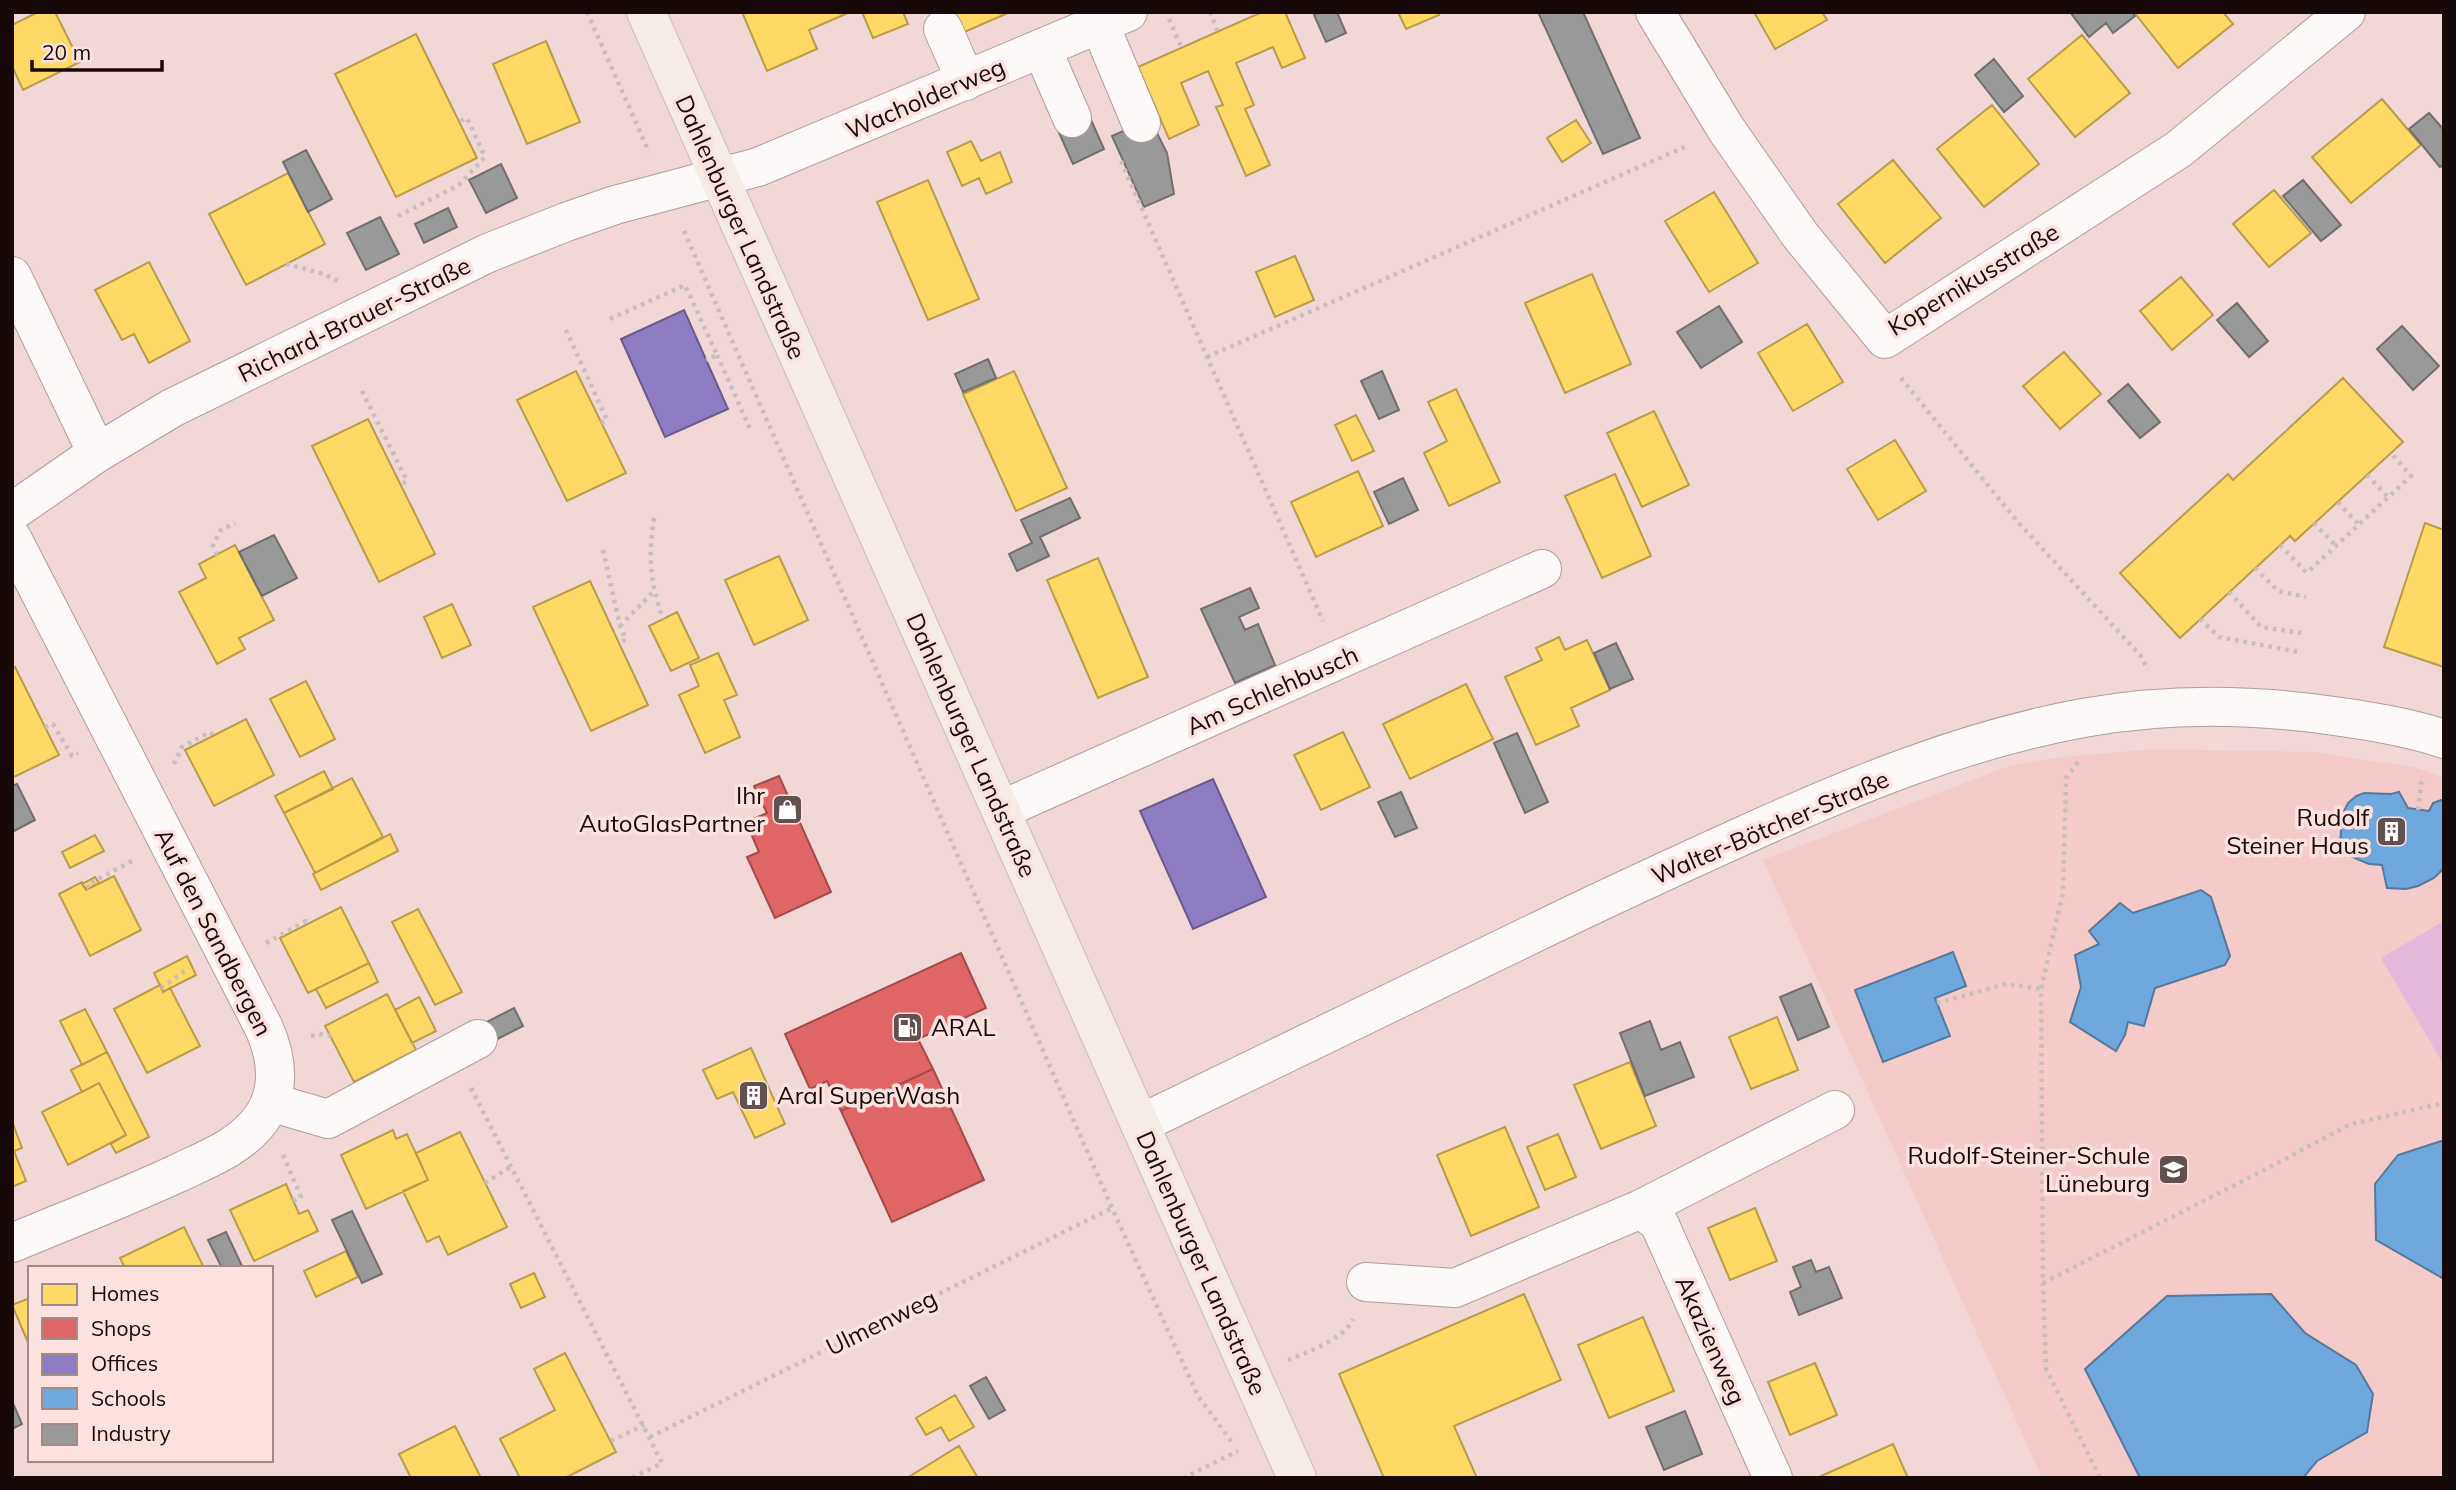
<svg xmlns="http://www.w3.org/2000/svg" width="2456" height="1490" font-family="Mulish,sans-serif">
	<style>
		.built { fill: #f4cbc8 }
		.green { fill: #e4b8da }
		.homes { fill: #ffd966; stroke: #b99b4a; stroke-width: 2 }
		.shops { fill: #e06666; stroke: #a44a4a; stroke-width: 2 }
		.offices { fill: #8e7cc3; stroke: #6a5a8b; stroke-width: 2 }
		.schools { fill: #6fa8dc; stroke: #55789c; stroke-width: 2 }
		.industry { fill: #999; stroke: #726e6e; stroke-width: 2 }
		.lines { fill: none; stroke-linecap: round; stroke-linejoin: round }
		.minor-casing { stroke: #b09d9c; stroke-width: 40 }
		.major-casing { stroke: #c7bbbb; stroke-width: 40 }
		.path { stroke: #c7bfbe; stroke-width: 4.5; stroke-dasharray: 3.5 5; stroke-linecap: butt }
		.minor { stroke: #fdf9f9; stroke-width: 38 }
		.major { stroke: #f4ece5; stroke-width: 38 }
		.labels { text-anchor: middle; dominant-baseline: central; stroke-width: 7; stroke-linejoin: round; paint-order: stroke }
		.street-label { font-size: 24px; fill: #170908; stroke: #fde1de }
		.poi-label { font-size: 24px; fill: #170908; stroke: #fde1de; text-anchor: end }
	</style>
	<rect width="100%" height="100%" fill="#f1d8d6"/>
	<path class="built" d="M2153 749 2313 752 2413 767 2444 777V1478H2042L1763 860 2012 765 2053 758Z"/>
	<path class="green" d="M2444 921V1061L2442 1062 2381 958Z"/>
	<path class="homes" d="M38 12H55L80 62 23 90 12 66V25Z
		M742 12H850L809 30 817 49 767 71Z
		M862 12H903L908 24 873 38Z
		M951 12H1010L960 34Z
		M1262 12H1285L1305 58 1282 68 1273 47 1236 63 1254 105 1245 109 1270 165 1246 176 1216 107 1223 105 1208 71 1181 83 1199 125 1169 139 1138 67Z
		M1398 12H1438L1439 15 1406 29Z
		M1754 12H1822L1827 20 1775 49Z
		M2134 12H2223L2233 24 2178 68Z
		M416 34 477 158 396 197 335 74Z
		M2082 35 2130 93 2075 137 2028 79Z
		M546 41 580 122 527 144 493 64Z
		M2382 99 2421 145 2351 203 2312 157Z
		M1992 105 2039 164 1984 207 1937 149Z
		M1576 120 1591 143 1562 162 1547 138Z
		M971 141 981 161 1000 152 1012 182 986 194 979 178 962 186 947 152Z
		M1893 160 1941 218 1885 263 1838 204Z
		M288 173 325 244 246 285 209 214Z
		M928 180 979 299 928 320 877 202Z
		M2274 190 2311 233 2269 267 2233 224Z
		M1714 192 1758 263 1709 292 1665 221Z
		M1295 256 1314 300 1275 317 1256 272Z
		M149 262 190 341 149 363 134 334 122 340 95 290Z
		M1592 274 1631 364 1565 393 1525 303Z
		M2181 277 2213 315 2172 350 2140 311Z
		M1807 324 1843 382 1793 411 1758 353Z
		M2064 352 2101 394 2060 429 2023 386Z
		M576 371 626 473 567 501 517 400Z
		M1014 371 1067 488 1016 511 963 394Z
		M2343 378 2403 442 2295 541 2290 536 2180 638 2120 573 2228 474 2233 480Z
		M1456 389 1500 482 1449 506 1424 453 1447 441 1428 402Z
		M1654 411 1689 485 1642 507 1607 433Z
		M1356 415 1374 451 1352 461 1335 425Z
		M368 419 435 554 379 582 312 446Z
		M1895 440 1926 491 1878 520 1847 469Z
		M1358 471 1383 526 1316 557 1291 502Z
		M1615 474 1651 556 1602 578 1565 496Z
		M2425 523 2444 530V667L2384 647Z
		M235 545 274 620 239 638 245 649 217 664 179 592 206 578 199 564Z
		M779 556 808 620 754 645 725 580Z
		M1098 558 1148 677 1098 698 1047 580Z
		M590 581 648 705 591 731 533 607Z
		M452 604 471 645 442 658 424 617Z
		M677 612 699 658 671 671 649 626Z
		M1559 637 1565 650 1587 640 1610 690 1571 708 1579 726 1536 745 1505 677 1542 660 1536 648Z
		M718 653 737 695 724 700 740 737 705 753 679 695 699 686 690 665Z
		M15 667 59 755 12 778V669Z
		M306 681 335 739 300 757 270 699Z
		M1466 684 1493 739 1410 779 1383 724Z
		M246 719 274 775 214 806 185 750Z
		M1343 732 1370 787 1321 810 1294 755Z
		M324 771 333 789 284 813 275 796Z
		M352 778 383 837 315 873 284 813Z
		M390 834 398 851 321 890 313 874Z
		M95 835 104 851 70 868 62 852Z
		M114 876 141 930 90 956 59 894 82 882 86 890Z
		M95 877 99 883 86 890 82 884Z
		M341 907 369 963 308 993 280 938Z
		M418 909 462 992 435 1005 392 922Z
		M187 956 196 975 163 992 154 973Z
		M369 963 378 982 326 1008 316 989Z
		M160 985 163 992 170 988 200 1046 147 1073 114 1009Z
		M387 994 416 1050 354 1082 325 1026Z
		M419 997 436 1031 412 1043 395 1010Z
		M85 1009 107 1052 82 1065 60 1021Z
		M1777 1017 1798 1070 1751 1089 1729 1037Z
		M751 1048 785 1124 755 1138 733 1092 717 1099 703 1070Z
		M107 1052 149 1137 116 1153 111 1144 126 1135 99 1083 82 1092 71 1070Z
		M1630 1062 1656 1126 1601 1149 1574 1085Z
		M99 1083 126 1135 68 1165 42 1112Z
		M13 1124 22 1148 14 1151 26 1181 12 1187Z
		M1505 1127 1539 1207 1471 1236 1437 1155Z
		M393 1130 396 1139 407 1134 428 1180 366 1209 341 1155Z
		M460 1132 507 1227 448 1255 439 1236 427 1242 403 1191 428 1180 416 1153Z
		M1558 1134 1576 1177 1545 1190 1527 1147Z
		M286 1184 299 1214 308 1210 318 1231 254 1261 230 1210Z
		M1755 1208 1777 1261 1730 1280 1708 1228Z
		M184 1227 204 1268H125L120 1258Z
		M346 1251 358 1277 316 1297 304 1271Z
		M534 1273 545 1297 521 1308 510 1284Z
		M1524 1294 1561 1380 1454 1426 1477 1478H1384L1339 1374Z
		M30 1298V1347L12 1305Z
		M1643 1317 1674 1391 1609 1418 1578 1345Z
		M565 1353 616 1452 565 1478H520L500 1439 555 1410 534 1369Z
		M1815 1363 1837 1415 1790 1435 1768 1382Z
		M955 1395 974 1427 949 1441 941 1427 926 1435 916 1418Z
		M455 1426 481 1478H411L399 1454Z
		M1893 1444 1908 1478 1819 1477Z
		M959 1446 978 1478H907Z"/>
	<path class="shops" d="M779 776 831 892 775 918 747 857 759 852 746 822 767 813 754 786Z
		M961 953 986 1008 918 1039 933 1069 841 1111 827 1081 810 1089 785 1034Z
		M933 1069 984 1180 892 1222 841 1111Z"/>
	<path class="offices" d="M684 310 728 409 665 437 621 339Z
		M1213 779 1266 897 1193 929 1140 811Z"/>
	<path class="schools" d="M2399 792 2408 808 2429 811 2433 803 2444 799V868L2434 878 2418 886 2406 889 2387 888 2382 865 2369 864 2345 854 2340 847 2342 815 2348 803 2356 796 2364 793 2391 794Z
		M2201 890 2211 897 2230 956 2225 965 2155 988 2144 1026 2128 1022 2125 1035 2116 1051 2070 1022 2081 987 2075 955 2099 944 2089 931 2120 903 2133 913Z
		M1953 952 1966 986 1935 998 1950 1036 1883 1062 1855 990Z
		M2441 1141 2444 1143V1279L2376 1240 2375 1184 2398 1155Z
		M2271 1294 2305 1333 2356 1365 2373 1394 2367 1432 2317 1461 2303 1478H2140L2085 1369 2167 1296Z"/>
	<path class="industry" d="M1319 12H1337L1346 33 1326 42 1314 15Z
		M1538 12H1583L1640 138 1603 154Z
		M2070 12H2132L2135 16 2113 33 2106 23 2089 37Z
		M1994 59 2023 96 2004 112 1975 75Z
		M1087 111 1104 149 1073 164 1056 126Z
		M2429 113 2444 130V164L2440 167 2409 129Z
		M1150 119 1167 153 1174 194 1144 207 1112 136Z
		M306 150 332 199 308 212 283 162Z
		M501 164 517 198 486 213 469 180Z
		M2303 180 2341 225 2321 241 2283 196Z
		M448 208 457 227 424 243 415 224Z
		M380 217 399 254 366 270 347 233Z
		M2237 303 2268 341 2249 357 2217 320Z
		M1719 306 1742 342 1701 368 1677 332Z
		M2402 326 2439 366 2413 390 2377 349Z
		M988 359 996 378 963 392 955 374Z
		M1382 371 1399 410 1379 419 1361 381Z
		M2128 384 2160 422 2140 438 2108 401Z
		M1403 478 1418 510 1389 524 1374 492Z
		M1070 498 1080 518 1040 537 1049 556 1017 571 1009 554 1032 543 1021 520Z
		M274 535 297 578 262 596 239 552Z
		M1250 588 1259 608 1239 617 1245 630 1258 624 1275 665 1235 683 1201 609Z
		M1616 643 1633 679 1610 689 1594 653Z
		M1517 733 1548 802 1525 813 1494 743Z
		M17 784 35 820 12 832V786Z
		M1401 792 1417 828 1395 837 1378 802Z
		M1811 984 1829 1027 1798 1040 1780 997Z
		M514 1008 523 1026 488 1044 479 1026Z
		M1650 1021 1661 1050 1680 1042 1694 1077 1645 1096 1620 1033Z
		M352 1211 382 1274 362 1283 332 1220Z
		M226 1232 243 1268H222L208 1240Z
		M1811 1260 1816 1272 1829 1267 1842 1298 1799 1315 1790 1292 1801 1287 1793 1267Z
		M986 1377 1005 1410 989 1419 970 1386Z
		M12 1401 22 1424 12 1429Z
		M1685 1411 1702 1454 1664 1470 1646 1427Z"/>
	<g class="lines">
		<defs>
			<path id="minor" d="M1655 12 1726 129 1800 235 1885 339 2179 149 2346 12
				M1100 25 1141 123
				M943 29 966 81
				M1042 49 1072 118
				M12 276 97 453
				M12 512 97 453 172 408 488 253 566 222 615 205 758 167 1128 12
				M12 538 264 1028C278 1060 282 1095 257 1124 236 1149 205 1160 176 1174 122 1199 67 1220 12 1243
				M1001 810 1542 569
				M270 1102 328 1119 478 1039
				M1140 1124C1277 1059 1413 992 1549 926 1613 895 1676 866 1740 837 1850 787 1963 740 2083 718 2165 703 2252 704 2334 716 2371 721 2409 727 2444 739
				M1641 1209 1659 1223 1773 1478
				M1366 1282 1455 1288 1641 1209 1835 1110"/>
			<path id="major" d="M646 12 1297 1478"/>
		</defs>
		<use href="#minor" class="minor-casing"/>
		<use href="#major" class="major-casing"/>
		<path class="path" d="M587 12 649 152
			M1210 12 1218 32
			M1254 12 1255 15
			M1169 19 1181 47
			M1121 161 1323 621
			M398 216 459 185 485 157 467 118 460 121
			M684 231 1112 1208 1198 1396 1234 1445
			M286 264 324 274 338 281
			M610 319 685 285 717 355 706 360
			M566 330 607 420 601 423
			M717 355 751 431
			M1207 357 1687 146
			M1901 378 2017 521 2140 655 2148 670
			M362 391 407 481 400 485
			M2367 475 2388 497
			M2338 502 2359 525
			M654 518C648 557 650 582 663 619
			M2314 523 2336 546
			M2280 545 2309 575
			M603 550 620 626 626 640 618 642
			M217 555 213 546 220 531 235 523
			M2255 568 2278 591 2306 597
			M2310 570 2411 476 2391 453
			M2229 592 2261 627 2301 633
			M2200 619 2219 637 2299 652
			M620 626 653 592
			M45 727 53 724 72 756 78 753
			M2078 762 2066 778 2063 892 2041 989 2043 1283 2046 1369 2100 1478
			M174 764 182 747 210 732 213 736
			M2418 810 2422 776
			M89 888 87 885 132 861
			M266 943 306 921 307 924
			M161 988 189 968
			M1937 1003 2006 984 2041 989
			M311 1036 319 1034 331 1036
			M471 1088 662 1463 632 1478
			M878 1090 879 1094
			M283 1155 301 1197 293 1201
			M485 1183 512 1166
			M2043 1283 2266 1169 2351 1124 2444 1103
			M1288 1360C1306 1353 1346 1338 1353 1319
			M650 1437 1112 1208
			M611 1441 644 1425
			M1183 1478 1238 1451"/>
		<use href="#minor" class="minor"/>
		<use href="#major" class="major"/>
	</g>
	<defs>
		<symbol id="shop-square" viewBox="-11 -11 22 22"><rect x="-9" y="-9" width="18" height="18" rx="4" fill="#635150" stroke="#fde1de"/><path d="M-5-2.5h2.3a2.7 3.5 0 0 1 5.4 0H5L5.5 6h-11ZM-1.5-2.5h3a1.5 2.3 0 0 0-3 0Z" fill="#fff"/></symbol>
		<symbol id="building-square" viewBox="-11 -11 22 22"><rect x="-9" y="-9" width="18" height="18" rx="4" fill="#635150" stroke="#fde1de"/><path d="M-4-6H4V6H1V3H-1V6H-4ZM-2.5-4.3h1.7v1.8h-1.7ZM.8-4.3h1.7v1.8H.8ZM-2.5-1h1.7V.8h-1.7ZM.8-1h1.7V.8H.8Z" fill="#fff"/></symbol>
		<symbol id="fuel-square" viewBox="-11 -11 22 22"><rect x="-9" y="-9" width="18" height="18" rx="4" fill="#635150" stroke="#fde1de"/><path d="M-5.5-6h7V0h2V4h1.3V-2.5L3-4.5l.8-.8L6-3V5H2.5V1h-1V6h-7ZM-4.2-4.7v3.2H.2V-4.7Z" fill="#fff"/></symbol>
		<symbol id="school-square" viewBox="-11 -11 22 22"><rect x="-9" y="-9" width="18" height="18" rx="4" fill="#635150" stroke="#fde1de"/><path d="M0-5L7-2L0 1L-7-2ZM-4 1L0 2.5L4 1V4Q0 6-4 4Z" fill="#fff"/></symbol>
	</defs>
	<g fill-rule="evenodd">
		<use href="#shop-square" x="770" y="792" width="35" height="35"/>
		<use href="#building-square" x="2374" y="814" width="35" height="35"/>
		<use href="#fuel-square" x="890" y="1010" width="35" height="35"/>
		<use href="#building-square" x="736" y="1078" width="35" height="35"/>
		<use href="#school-square" x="2156" y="1152" width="35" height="35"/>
	</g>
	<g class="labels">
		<g class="street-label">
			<text transform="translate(925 98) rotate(-23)">Wacholderweg</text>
			<text transform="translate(741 227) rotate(66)">Dahlenburger Landstraße</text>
			<text transform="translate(1973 279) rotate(-31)">Kopernikusstraße</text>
			<text transform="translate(354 319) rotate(-26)">Richard-Brauer-Straße</text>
			<text transform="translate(1272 690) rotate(-24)">Am Schlehbusch</text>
			<text transform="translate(972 745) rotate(66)">Dahlenburger Landstraße</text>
			<text transform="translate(1770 827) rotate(-23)">Walter-Bötcher-Straße</text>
			<text transform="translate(214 932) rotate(63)">Auf den Sandbergen</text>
			<text transform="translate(1202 1263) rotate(66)">Dahlenburger Landstraße</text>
			<text transform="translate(881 1322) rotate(-26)">Ulmenweg</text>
			<text transform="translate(1711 1340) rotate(66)">Akazienweg</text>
		</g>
		<g class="poi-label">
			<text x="765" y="795">Ihr<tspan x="765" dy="28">AutoGlasPartner</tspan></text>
			<text x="2369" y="817">Rudolf<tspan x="2369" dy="28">Steiner Haus</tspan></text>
			<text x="931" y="1027" text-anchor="start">ARAL</text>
			<text x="777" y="1095" text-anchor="start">Aral SuperWash</text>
			<text x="2150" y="1155">Rudolf-Steiner-Schule<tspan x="2150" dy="28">Lüneburg</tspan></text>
		</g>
	</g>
	<rect width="2456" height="1490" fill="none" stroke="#170908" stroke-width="28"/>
	<rect x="28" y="1266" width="245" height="196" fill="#fde1de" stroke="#a18b88" stroke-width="2"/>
	<rect x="42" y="1284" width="35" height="21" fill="#ffd966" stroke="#a18b88" stroke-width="2"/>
	<text x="91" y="1301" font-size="21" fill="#170908">Homes</text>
	<rect x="42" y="1318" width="35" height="21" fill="#e06666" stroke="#a18b88" stroke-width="2"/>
	<text x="91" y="1336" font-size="21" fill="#170908">Shops</text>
	<rect x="42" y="1354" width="35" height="21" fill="#8e7cc3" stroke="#a18b88" stroke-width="2"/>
	<text x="91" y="1371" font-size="21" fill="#170908">Offices</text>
	<rect x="42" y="1388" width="35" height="21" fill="#6fa8dc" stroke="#a18b88" stroke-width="2"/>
	<text x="91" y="1406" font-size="21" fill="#170908">Schools</text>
	<rect x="42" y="1424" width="35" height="21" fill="#999999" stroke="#a18b88" stroke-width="2"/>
	<text x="91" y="1441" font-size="21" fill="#170908">Industry</text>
	<path d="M32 60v10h130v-10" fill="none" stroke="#170908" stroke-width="3.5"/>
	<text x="42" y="60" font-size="21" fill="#170908" stroke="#fde1de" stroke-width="5" paint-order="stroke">20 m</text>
</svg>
